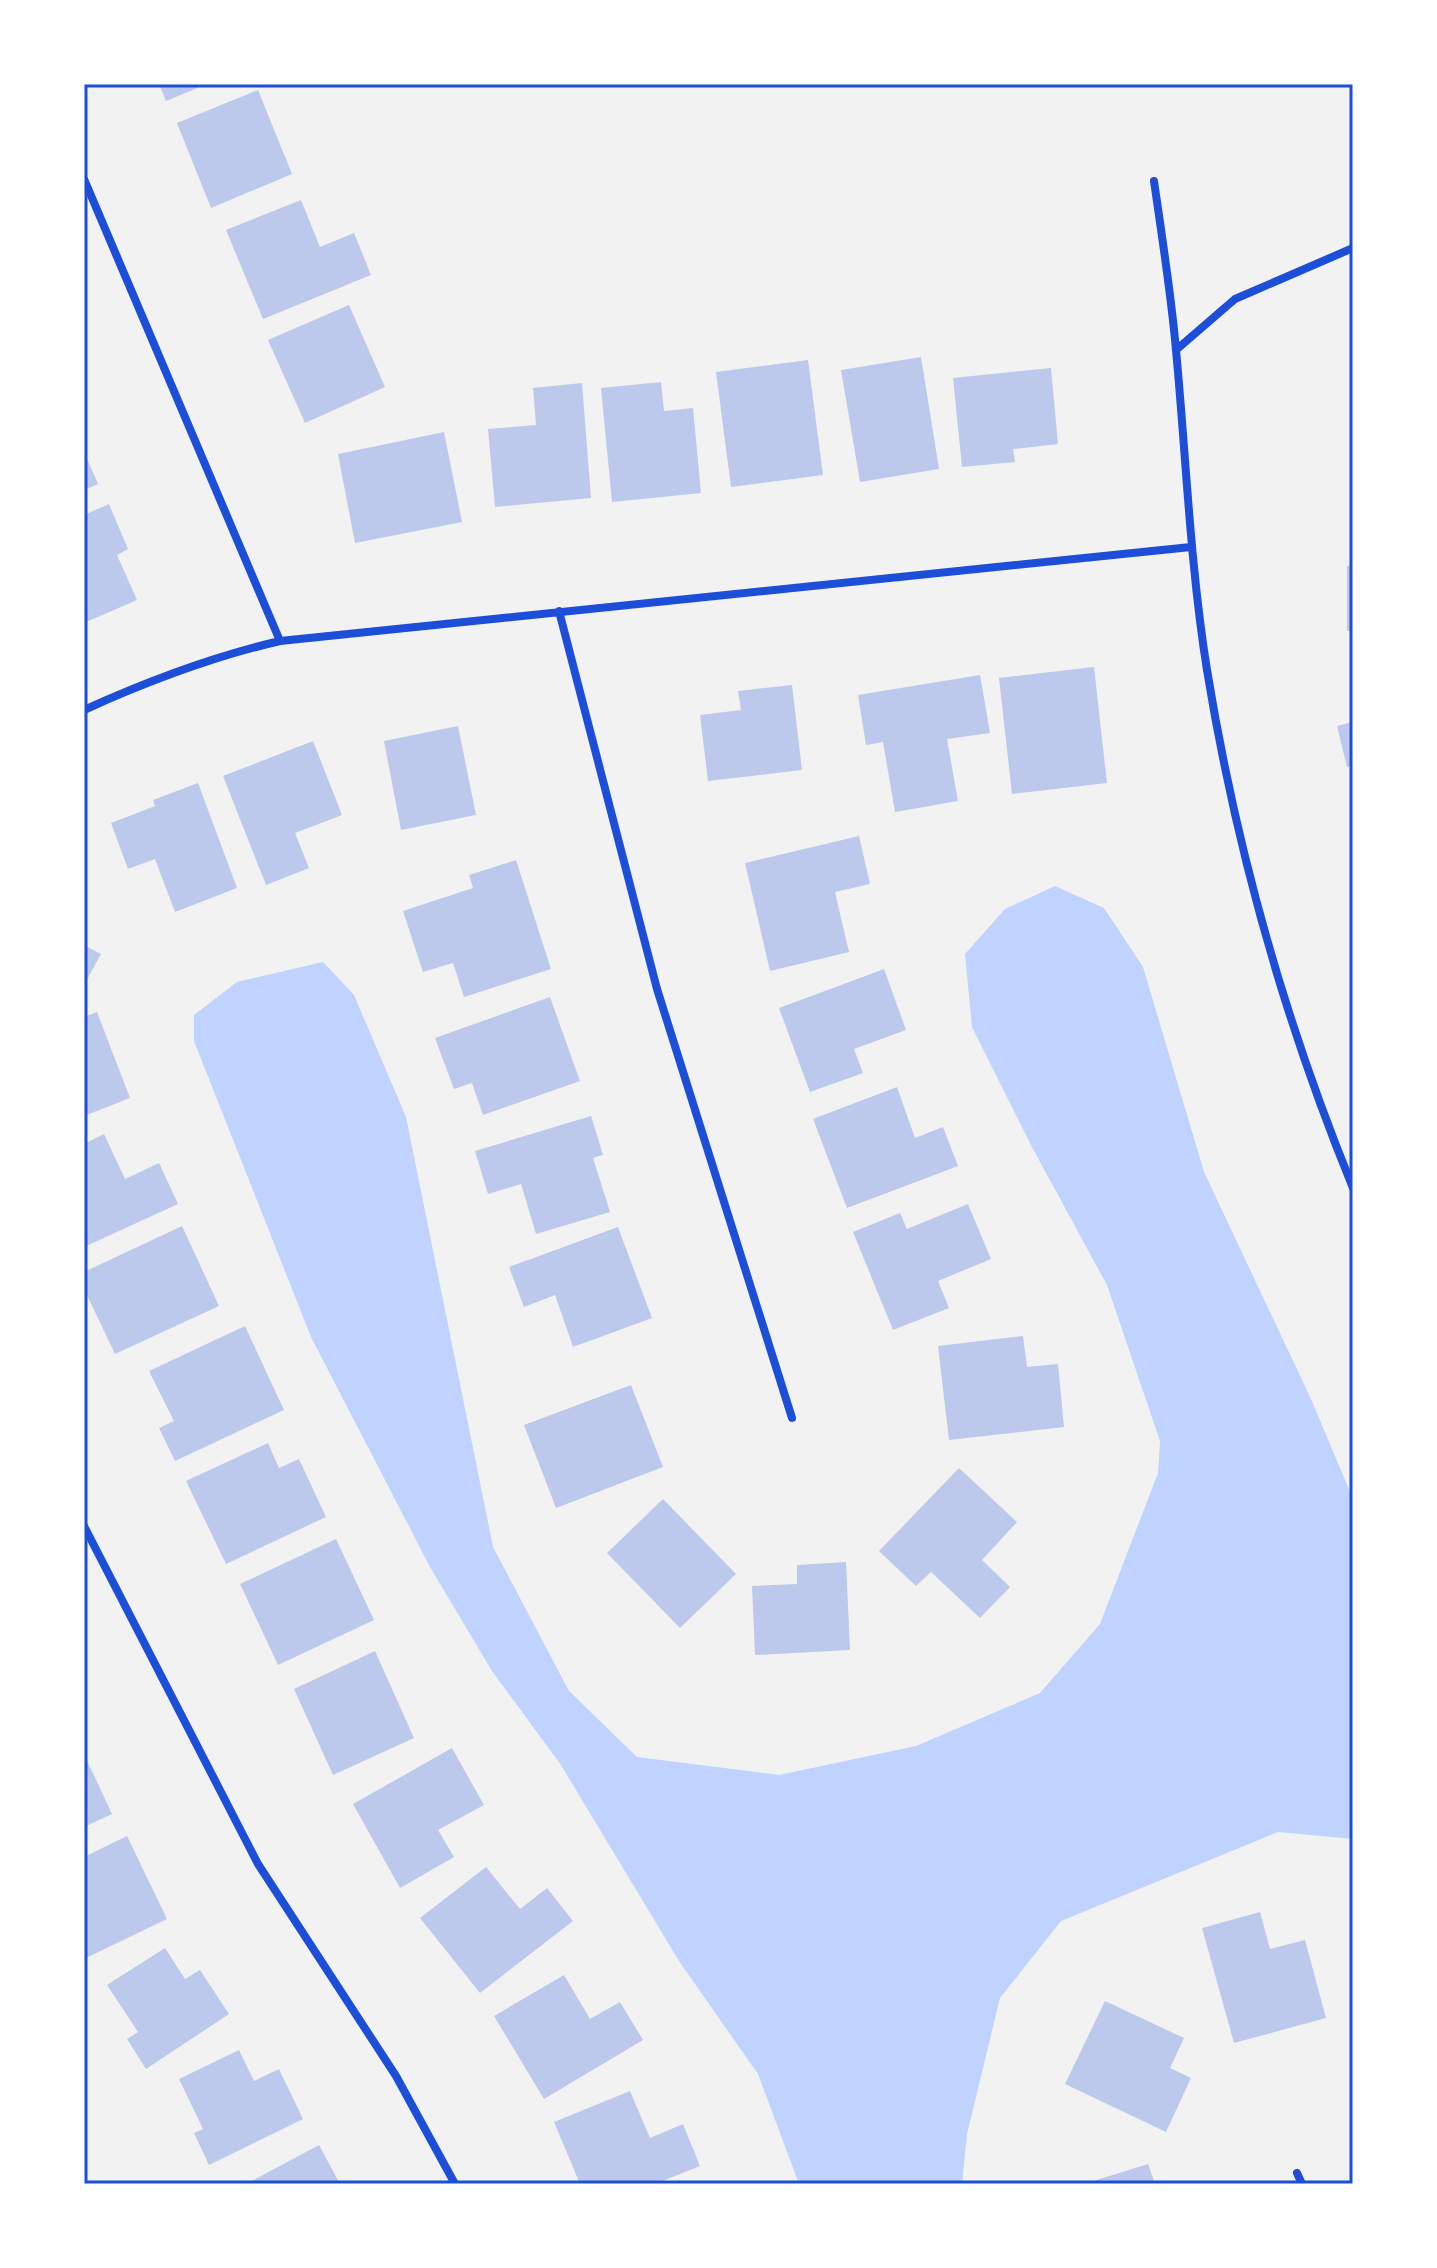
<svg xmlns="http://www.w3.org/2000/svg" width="1437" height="2268" font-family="Roboto,sans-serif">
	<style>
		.water { fill: #bfd3fe }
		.building { fill: #bdc9ec }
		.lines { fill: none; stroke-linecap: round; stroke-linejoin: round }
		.minor { stroke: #1d4ed8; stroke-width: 8 }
		.neatline { fill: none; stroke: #1d4ed8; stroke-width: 3 }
	</style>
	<rect width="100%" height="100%" fill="#f2f2f2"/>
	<path class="water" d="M1055 886 1104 908 1143 967 1204 1172 1311 1399 1353 1499V1839L1278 1832 1061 1921 1000 1998 967 2134 962 2184H799L758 2074 679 1961 561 1765 492 1671 430 1567 311 1337 194 1041V1015L237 982 323 962 354 995 406 1117 493 1547 569 1691 637 1757 779 1775 916 1746 1040 1693 1100 1624 1158 1473 1160 1441 1107 1285 1033 1149 972 1027 965 954 1005 909Z"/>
	<path class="building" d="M159 84H207L166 101Z
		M258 90 292 174 211 208 177 123Z
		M301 200 320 247 354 233 371 275 263 319 226 230Z
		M349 305 385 387 305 423 268 340Z
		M921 357 939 469 860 482 841 370Z
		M808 360 823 475 731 487 716 372Z
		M1051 368 1058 444 1013 449 1015 462 962 467 953 378Z
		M661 382 664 411 693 408 701 493 612 502 601 388Z
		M582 383 591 498 495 507 488 429 536 425 533 388Z
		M444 432 462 522 355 543 338 454Z
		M84 452 98 484 84 490Z
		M109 504 128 549 117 555 137 600 84 623V515Z
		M1347 566H1353V631H1347Z
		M1094 667 1107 783 1012 794 999 678Z
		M980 675 990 733 947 739 958 801 895 812 883 742 866 745 858 695Z
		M792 685 802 770 708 781 700 715 741 710 738 691Z
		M1353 722V766L1347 767 1337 726Z
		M458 726 476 815 401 830 384 741Z
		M313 741 342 815 295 833 309 868 266 885 223 776Z
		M198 783 237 888 175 912 155 859 128 869 111 823 155 806 153 800Z
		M859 836 870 884 835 892 849 952 770 971 745 863Z
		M516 860 551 969 464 997 453 963 423 972 403 911 473 888 469 875Z
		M84 945 101 954 84 985Z
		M884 969 906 1030 854 1049 863 1073 810 1092 779 1008Z
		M550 997 580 1081 483 1115 472 1083 454 1089 435 1038Z
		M97 1012 130 1098 84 1116V1017Z
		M897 1087 915 1138 943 1127 958 1166 847 1208 813 1119Z
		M591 1116 603 1155 593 1158 610 1212 536 1234 521 1184 488 1194 475 1151Z
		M104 1134 125 1179 159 1163 178 1204 84 1247V1144Z
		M968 1204 991 1259 938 1281 949 1308 893 1330 853 1232 900 1213 907 1229Z
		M182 1226 219 1306 115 1354 84 1289V1272Z
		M618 1227 652 1318 573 1347 555 1295 524 1307 509 1267Z
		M245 1326 284 1410 175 1461 159 1428 174 1421 149 1371Z
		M1023 1336 1027 1367 1058 1364 1064 1427 949 1440 938 1346Z
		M631 1385 663 1467 556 1508 524 1425Z
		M268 1443 279 1468 299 1459 326 1517 226 1564 186 1481Z
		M959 1468 1017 1522 982 1560 1010 1587 980 1618 931 1572 916 1586 879 1551Z
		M663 1499 736 1574 680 1628 607 1553Z
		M336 1539 374 1620 278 1665 240 1584Z
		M846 1562 850 1650 755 1655 752 1586 797 1584V1565Z
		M375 1651 414 1738 333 1775 294 1689Z
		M452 1748 484 1805 438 1830 454 1857 400 1888 353 1804Z
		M84 1754 112 1814 84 1827Z
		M127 1836 167 1919 86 1958 84 1857Z
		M486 1867 520 1909 547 1888 573 1921 480 1993 420 1918Z
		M1260 1912 1270 1949 1305 1940 1326 2018 1234 2043 1202 1928Z
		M165 1948 185 1979 200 1970 229 2014 146 2069 127 2039 138 2032 107 1985Z
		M564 1975 590 2019 620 2002 643 2040 544 2099 494 2016Z
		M1105 2001 1184 2038 1170 2068 1191 2078 1166 2132 1065 2084Z
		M239 2050 254 2081 279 2069 303 2119 209 2165 194 2133 203 2129 179 2079Z
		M630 2091 650 2138 683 2124 700 2166 655 2184H580L554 2122Z
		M319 2145 340 2184H246Z
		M1148 2164 1155 2184H1087V2183Z"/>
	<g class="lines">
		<path class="minor" d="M84 179 280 641
			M1154 181C1162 237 1171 293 1176 350 1186 456 1190 564 1207 670 1236 848 1285 1022 1353 1188
			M1176 350 1235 299 1353 248
			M559 611 657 989 792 1418
			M84 710C148 681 211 657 280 641L1191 547
			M84 1526 258 1864 396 2076 455 2184
			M1297 2173 1302 2184"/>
	</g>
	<rect width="1437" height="2268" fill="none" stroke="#ffffff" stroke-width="172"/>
	<rect x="86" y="86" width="1265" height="2096" class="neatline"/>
</svg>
